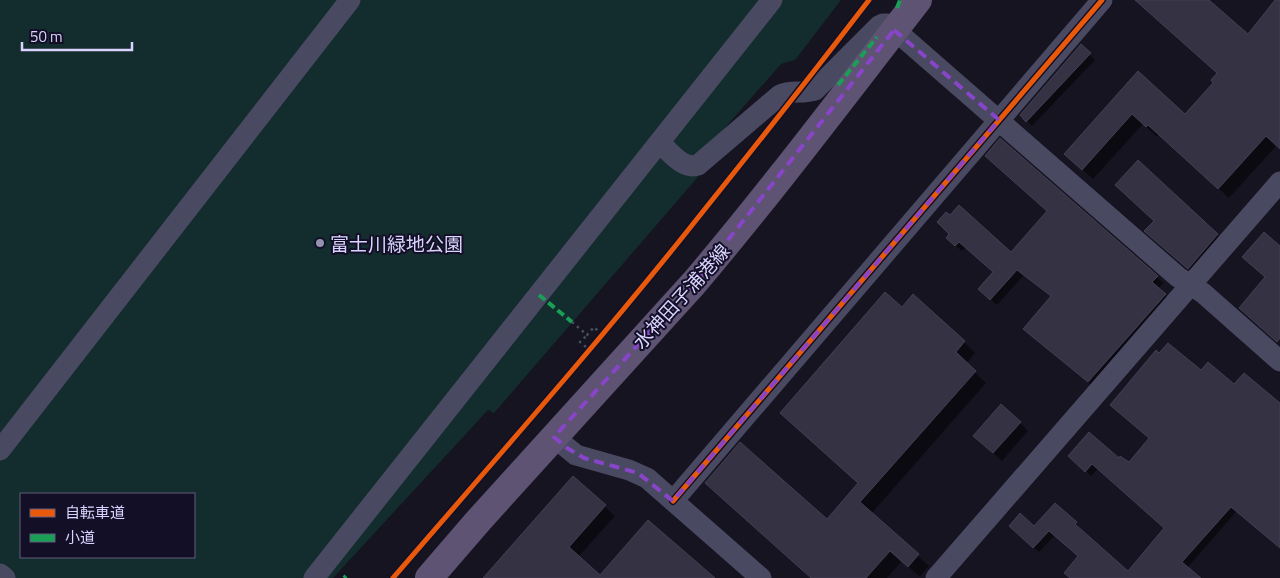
<svg xmlns="http://www.w3.org/2000/svg" width="1280" height="578" font-family="'Titillium Web','Noto Sans JP',sans-serif">
	<style>
		.green { fill: #132c2d; fill-rule: evenodd }
		.shadow { fill: #0007 }
		.building { fill: #343243; stroke: #433f54 }
		.lines { fill: none; stroke-linecap: round; stroke-linejoin: round }
		.path { stroke: #44505f; stroke-width: 2.5; stroke-dasharray: 2.5 4; stroke-linecap: butt }
		.minor { stroke: #4a4962; stroke-width: 21 }
		.major { stroke: #5e5373; stroke-width: 28 }
		.quiet { stroke: #1a9f57; stroke-width: 4; stroke-dasharray: 8 4; stroke-linecap: butt }
		.cycleway-casing { stroke: #130f26; stroke-width: 8 }
		.cycleway { stroke: #e8590c; stroke-width: 5 }
		.marked { fill: none; stroke: #8945c9; stroke-width: 4; stroke-dasharray: 10 6; stroke-linejoin: round }
		.poi-dot { fill: #9591b1; stroke: #130f26; stroke-width: 2 }
		.labels { text-anchor: middle; dominant-baseline: central; stroke-width: 4; stroke-linejoin: round; paint-order: stroke }
		.poi-label { font-size: 19px; fill: #d9d4ff; stroke: #130f26; text-anchor: start }
		.street-label { font-size: 19px; fill: #d9d4ff; stroke: #130f26 }
	</style>
	<rect width="100%" height="100%" fill="#161421"/>
	<path class="green" d="M0 0H841L795 60 781 64 702 154 710 163 494 413 488 410 333 578H0ZM21 494H194V557H21Z"/>
	<path class="shadow" d="M1136 0H1208L1248 36 1277 0H1280V148L1277 145 1229 198 1159 134 1157 137 1143 124 1093 179 1076 164 1138 73 1185 115 1215 83 1218 74Z
		M1081 46 1095 60 1032 126 1021 115Z
		M1138 162 1228 246 1200 279 1157 242 1155 221Z
		M947 238 1011 253 1157 277 1163 283 1158 289 1171 301 1095 388 1031 335 1052 297 1024 275 997 305 986 295 994 273 966 247 962 251Z
		M902 308 964 342 975 353 966 364 986 383 871 514 929 566 920 577 902 561 887 578H811L706 483 827 521 859 484Z
		M1201 372 1280 405V548L1237 511 1187 568 1199 578H1069L1079 556 1055 535 1039 552 1016 532 1034 528 1055 504 1082 529 1080 531 1128 573 1166 528 1098 469 1091 476 1070 456 1119 460 1130 464Z
		M1020 423 1028 431 1002 461 983 444Z
		M573 478 615 516 578 557 600 577 713 578H484Z"/>
	<path class="building" d="M1135 0H1209L1248 34 1275 0H1280V149L1266 136 1218 189 1148 125 1146 127 1132 114 1082 170 1064 154 1138 71 1185 114 1213 83 1211 80 1217 73Z
		M1081 44 1091 53 1026 122 1020 115Z
		M1000 138 1158 276 1152 282 1166 294 1088 382 1023 329 1051 296 1017 270 990 300 978 289 993 272 959 242 955 246 946 238 949 234 937 222 946 212 950 215 959 205 1011 252 1047 211 985 156Z
		M1138 160 1218 234 1188 269 1144 231 1154 221 1115 185Z
		M1264 232 1280 246V338L1277 342 1239 308 1265 277 1242 257Z
		M885 292 902 307 913 294 965 341 956 352 976 371 860 502 919 554 908 567 890 551 866 578H811L705 483 740 442 827 519 858 483 780 413Z
		M1168 343 1201 370 1208 362 1234 384 1244 373 1280 403V548L1231 507 1182 562 1201 578H1070L1064 573 1078 556 1049 531 1033 548 1009 526 1020 513 1034 526 1055 503 1077 522 1075 524 1128 571 1164 528 1092 464 1085 472 1068 456 1089 432 1119 458 1120 456 1129 462 1149 438 1110 405 1156 350 1159 353Z
		M1001 404 1021 422 993 453 973 436Z
		M573 476 606 505 569 547 600 575 648 520 715 578H483Z"/>
	<g class="lines">
		<path class="path" d="M572 322 587 335 594 327 598 331
			M586 347 580 342 587 335"/>
		<path class="minor" d="M660 143C670 152 683 170 698 165L780 95C791 90 803 94 815 90L879 26 883 24H888L1178 277 1203 293 1280 361
			M554 437 576 455 629 470 647 478 761 578
			M0 450 350 0
			M673 501 1102 0
			M0 574 5 578
			M314 578 772 0
			M936 578 1280 182"/>
		<path class="major" d="M429 578 479 520 694 283C772 191 844 95 918 0"/>
		<path class="quiet" d="M897 8 900 0
			M838 85 877 37
			M539 295 572 322
			M344 578 346 576"/>
		<defs>
			<path id="cycleway" d="M673 501 1102 0
				M393 578C493 462 594 348 689 229 750 153 810 77 869 0"/>
		</defs>
		<use href="#cycleway" class="cycleway-casing"/>
		<use href="#cycleway" class="cycleway"/>
	</g>
	<path class="marked" d="M894 30 999 120 673 501 638 473 584 458 567 448 554 437 694 283Z"/>
	<circle class="poi-dot" cx="320" cy="243" r="5"/>
	<g class="labels">
		<g class="poi-label">
			<text x="330" y="243">富士川緑地公園</text>
		</g>
		<g class="street-label">
			<text transform="translate(681 296) rotate(-48)">水神田子浦港線</text>
		</g>
	</g>
	<rect x="20" y="493" width="175" height="65" fill="#130f26" stroke="#625e7d"/>
	<rect x="30" y="509" width="25" height="8" fill="#e8590c" stroke="#625e7d"/>
	<text x="65" y="518" font-size="15" fill="#d9d4ff">自転車道</text>
	<rect x="30" y="534" width="25" height="8" fill="#1a9f57" stroke="#625e7d"/>
	<text x="65" y="543" font-size="15" fill="#d9d4ff">小道</text>
	<path d="M22 42v8h110v-8" fill="none" stroke="#d9d4ff" stroke-width="2.5"/>
	<text x="30" y="42" font-size="15" fill="#d9d4ff" stroke="#130f26" stroke-width="4" paint-order="stroke">50 m</text>
</svg>
